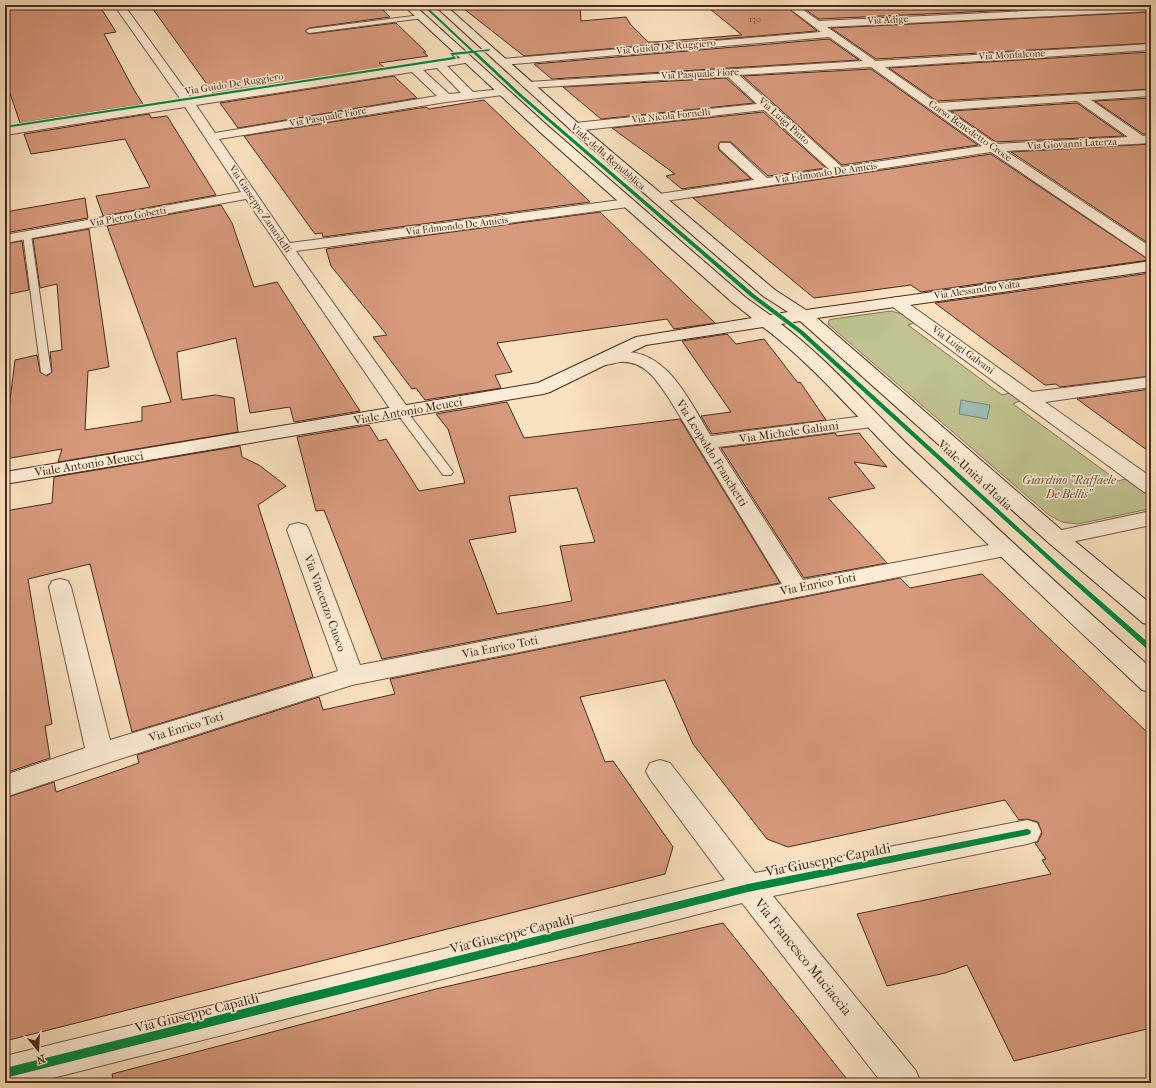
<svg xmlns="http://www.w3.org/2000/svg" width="1156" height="1088" font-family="'IM FELL French Canon',serif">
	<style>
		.green { fill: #c0c291; stroke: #847657 }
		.water { fill: #9ebdb5; stroke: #7c8278 }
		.building { fill: #d7997c; stroke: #49291d; fill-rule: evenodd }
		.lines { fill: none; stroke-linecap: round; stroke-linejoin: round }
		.lane-casing { stroke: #755746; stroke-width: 2 }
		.street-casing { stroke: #755746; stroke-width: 2 }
		.secondary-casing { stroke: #49291d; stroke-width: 2 }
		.lane { fill: #fcecd5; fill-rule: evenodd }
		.street { fill: #fcecd5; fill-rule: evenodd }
		.secondary { fill: #fcecd5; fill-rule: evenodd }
		.cycleway-casing { stroke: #fcecd5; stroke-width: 2 }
		.cycleway { fill: #00873e; fill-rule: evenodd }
		.labels { text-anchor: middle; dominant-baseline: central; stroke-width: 3; stroke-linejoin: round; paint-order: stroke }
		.far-number-label { font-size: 9px; fill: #6c4535 }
		.far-street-label { font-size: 10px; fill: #49291d; stroke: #fcecd5 }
		.street-label { font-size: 12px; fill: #49291d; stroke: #fcecd5 }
		.park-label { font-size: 12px; font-style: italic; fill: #674f3a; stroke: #fcecd5 }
		.near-street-label { font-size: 14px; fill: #49291d; stroke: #fcecd5 }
	</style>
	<rect width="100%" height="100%" fill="#fae1bf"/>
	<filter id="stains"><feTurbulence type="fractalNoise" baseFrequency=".005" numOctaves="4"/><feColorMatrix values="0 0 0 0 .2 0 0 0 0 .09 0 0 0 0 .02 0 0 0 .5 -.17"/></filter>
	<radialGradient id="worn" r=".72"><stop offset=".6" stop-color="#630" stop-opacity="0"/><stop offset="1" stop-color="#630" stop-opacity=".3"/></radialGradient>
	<path class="green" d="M891 311 902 314 914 323 908 325 1002 395 1009 393 1020 401 1013 404 1118 481 1125 479 1149 496C1151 501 1152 505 1149 509L1078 524 1062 522 1049 515 828 324 829 320 833 319Z"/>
	<path class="water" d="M961 400 990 405 987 419 959 414Z"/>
	<path class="building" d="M5 5H99L116 32 104 34 134 90 143 104 20 123 5 78Z
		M150 5H378L390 17 309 28 305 31 309 34 396 23 426 52H423L428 56 379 63 385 68 214 94Z
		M459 5H580L581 21 626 17 631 25 648 42H655L742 35 705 5H784L817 31 524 56Z
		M799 5H847L853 9 906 5H1120L819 19Z
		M1151 12V43L876 59 831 28Z
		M829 39 859 60 552 79 534 64Z
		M1151 52V89L937 101 889 68Z
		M871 69 978 145 842 165 743 76Z
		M394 76 417 98 238 128 220 103Z
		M726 78 754 103 601 119 563 87Z
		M1151 98V134H1143L1095 101Z
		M484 100 590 202 323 237 322 233 315 234 244 136 426 107 429 109Z
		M1077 103 1124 136 996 142 951 111Z
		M763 112 826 168 768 176 731 142H720L718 146 719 150 751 179 682 189 666 176 675 174 612 128Z
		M149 114 151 118 167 116 216 195 103 216 96 196 150 187 125 139 31 154 24 134Z
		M1151 144V245L1011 152Z
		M991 154 1149 260 921 292 911 285 814 298 693 198Z
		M85 198 88 218 5 233V212Z
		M221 205 232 223 254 287 277 282 360 411 294 422 290 407 250 413 236 338 177 352 182 400 215 395 234 398 238 432 58 462 62 449 5 459V440L15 360 37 355 40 372 47 376 52 372 50 352 62 350 57 284 40 288 33 239 89 229 109 367 88 371 85 430 142 421V407L171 402 107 226Z
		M600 212 715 323 674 329 667 319 497 343 512 372 495 375 501 388 425 400 416 388 412 389 373 337 387 335 331 266 326 249Z
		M22 241 29 290 5 295V244Z
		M1151 273V376L1060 387 1056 384 1045 385 935 303Z
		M727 334 736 344 764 339 798 383 800 382 826 420 712 434 701 416 731 412 682 341Z
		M1151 389V453L1077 399Z
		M507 402 524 438 680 419 780 583 382 659 324 510 316 511 297 437 369 425 379 441 386 439 419 491 465 483 448 429 436 414ZM577 488 595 542 560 546 572 601 497 614 469 540 516 532 509 496Z
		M835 433 837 436 859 433 887 467 854 462 875 488 828 498 887 563 804 578 721 448Z
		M240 446 242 457 259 465 286 486 258 505 313 677 132 732 90 564 28 579 52 724 45 726 50 758 5 773V511L52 503 54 477Z
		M982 574 1151 736V1028L1014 1061 967 965 945 973 887 986 857 914 1051 874 1042 860 1046 859 1035 843 1038 842 1042 833 1038 822 1027 819 1019 820 1005 800 788 847 767 839 693 744 665 680 580 697 605 762 613 761 673 847 665 874 5 1041V798L54 782 56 792 139 763 137 755 319 697 323 710 395 694 390 679 900 578 910 588Z
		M723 923 850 1083H114L112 1074 436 989Z"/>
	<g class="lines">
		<defs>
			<path id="lane" d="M421 15 423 16V18L309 33 306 31 309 29Z
				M27 232 31 235 51 372 46 375 41 372 23 235Z
				M402 409 406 410 451 469 453 472 451 475H443L396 412Z"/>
			<path id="street" d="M114 5H124L192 99 408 66C412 64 438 60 442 61L467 57 472 60 471 62 447 66 473 92 503 89 507 90 509 92 507 94 503 95 446 102 219 139 290 243 628 199 633 200 635 203 633 206 628 207 296 251 411 412 409 416 402 418 395 416 246 199 5 243V235L241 192 185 107 5 135V127L181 100ZM437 68 461 93 449 94 423 70ZM412 72 437 96 215 133 196 105Z
				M785 5H796L819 21 1151 5V11L827 27 876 61 1151 44V50L885 67 937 103 1151 90V96L1091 100 1143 136 1151 135V143L1006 151 1151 247V259L1146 257 991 152 659 202 654 201 652 198 654 195 659 194 754 180 720 149 719 146 720 143H730L767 178 829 169 764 110 575 131 571 130 569 127 571 124 575 123 757 104 727 76 528 88 524 87 522 85 524 83 528 82 863 61 829 37 501 65 496 62 501 59 821 32ZM871 67 982 146 842 167 739 75ZM1077 101 1128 137 996 144 947 110Z
				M896 297 902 299 1032 392 1151 377V387L1045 402 1151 477V493L1144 492 890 305 888 302 890 299Z
				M623 352C668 350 691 404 711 436L872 415 879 417 882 421 879 425 872 427 718 447 803 580 1005 542 1013 544 1016 549 1013 554 1005 556 352 685 104 764 5 797V775L85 748 49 587 52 581 60 579 68 581 71 587 110 740 338 671 287 530 290 525 298 523 306 525 309 530 360 665 782 584 670 400C658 382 645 360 620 362 612 363 604 367 596 365L593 361 596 357Z
				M1151 511V525L1057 545 1049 543 1046 538 1049 533 1057 531Z
				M660 760 670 763 755 873 1027 820 1037 823 1041 832 1037 841 1027 844 773 896 916 1071 921 1083H882L742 903 33 1083H5V1056L725 880 650 779 646 771 650 763Z"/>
			<path id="secondary" d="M403 5H414L549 127 745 297 770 315 788 312 763 296 571 130 434 5H445L579 124 775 290 806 310 1151 261V271L817 318 1065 533 1151 604V625L1143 623 1049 543 800 321 781 324C826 358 865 403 906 443 987 519 1068 594 1151 668V692L1142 690C1060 613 978 535 897 457 853 413 812 364 763 327L646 345 550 392 543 394 5 484V472L538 383 636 337 752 318 733 303 541 133Z"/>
		</defs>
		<use href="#lane" class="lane-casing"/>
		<use href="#street" class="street-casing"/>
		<use href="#secondary" class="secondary-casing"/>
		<use href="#lane" class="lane"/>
		<use href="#street" class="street"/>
		<use href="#secondary" class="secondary"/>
		<defs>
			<path id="cycleway" d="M422 5H425L474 51 490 49 489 51 476 52 521 94 755 295 803 331 1063 568 1151 645V651H1149L1059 570 799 333 751 297 519 96 473 53 453 55 456 58 455 59 5 128V126L453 57 450 53 471 51Z
				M1027 829 1030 830 1031 832 1030 834 1027 835 748 892 5 1078V1068L748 884Z"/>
		</defs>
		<use href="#cycleway" class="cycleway-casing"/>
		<use href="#cycleway" class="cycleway"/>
	</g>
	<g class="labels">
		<g class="far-number-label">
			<text x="755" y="19">130</text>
		</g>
		<g class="far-street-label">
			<text transform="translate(888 20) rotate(-3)">Via Adige</text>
			<text transform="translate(666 47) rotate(-5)">Via Guido De Ruggiero</text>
			<text transform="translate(1012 55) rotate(-3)">Via Monfalcone</text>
			<text transform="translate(700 74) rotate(-3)">Via Pasquale Fiore</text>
			<text transform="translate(234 84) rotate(-9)">Via Guido De Ruggiero</text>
			<text transform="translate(671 116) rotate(-6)">Via Nicola Fornelli</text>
			<text transform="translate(328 117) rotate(-10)">Via Pasquale Fiore</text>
			<text transform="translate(784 121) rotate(42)">Via Luigi Pinto</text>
			<text transform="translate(970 131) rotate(35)">Corso Benedetto Croce</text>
			<text transform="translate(1072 144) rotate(-3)">Via Giovanni Laterza</text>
			<text transform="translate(608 157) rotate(41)">Viale della Repubblica</text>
			<text transform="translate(826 173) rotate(-8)">Via Edmondo De Amicis</text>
			<text transform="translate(260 209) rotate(56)">Via Giuseppe Zanardelli</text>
			<text transform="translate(128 217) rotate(-10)">Via Pietro Gobetti</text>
			<text transform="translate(457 226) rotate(-7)">Via Edmondo De Amicis</text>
			<text transform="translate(977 290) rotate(-8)">Via Alessandro Volta</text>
			<text transform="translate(963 350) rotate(36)">Via Luigi Galvani</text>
		</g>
		<g class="street-label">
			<text transform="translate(408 411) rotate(-10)">Viale Antonio Meucci</text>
			<text transform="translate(789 432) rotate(-8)">Via Michele Galiani</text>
			<text transform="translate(712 453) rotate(58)">Via Leopoldo Franchetti</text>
			<text transform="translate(89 464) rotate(-9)">Viale Antonio Meucci</text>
			<text transform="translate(975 475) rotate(43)">Viale Unità d'Italia</text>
			<text transform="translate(818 584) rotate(-11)">Via Enrico Toti</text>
			<text transform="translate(325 603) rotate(70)">Via Vincenzo Cuoco</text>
			<text transform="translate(500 647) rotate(-11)">Via Enrico Toti</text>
			<text transform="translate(186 727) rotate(-17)">Via Enrico Toti</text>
		</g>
		<g class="park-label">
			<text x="1069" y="480">Giardino "Raffaele<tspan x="1069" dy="14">De Bellis"</tspan></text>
		</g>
		<g class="near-street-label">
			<text transform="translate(828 860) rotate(-11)">Via Giuseppe Capaldi</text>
			<text transform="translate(512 934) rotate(-14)">Via Giuseppe Capaldi</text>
			<text transform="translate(803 957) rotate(51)">Via Francesco Muciaccia</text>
			<text transform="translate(197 1013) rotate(-14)">Via Giuseppe Capaldi</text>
		</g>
	</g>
	<rect width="1156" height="1088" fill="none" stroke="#fae1bf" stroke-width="20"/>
	<rect x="6" y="6" width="1144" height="1076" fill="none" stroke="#49291d" stroke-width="2"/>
	<rect x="10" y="10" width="1136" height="1068" fill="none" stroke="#49291d"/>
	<g transform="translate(38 1050) rotate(162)" stroke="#fcecd5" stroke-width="3" paint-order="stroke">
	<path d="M0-3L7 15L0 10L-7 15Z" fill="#49291d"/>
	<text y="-6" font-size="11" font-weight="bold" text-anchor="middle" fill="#49291d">N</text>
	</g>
	<rect width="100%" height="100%" filter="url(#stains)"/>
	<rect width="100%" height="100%" fill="url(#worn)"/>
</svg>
